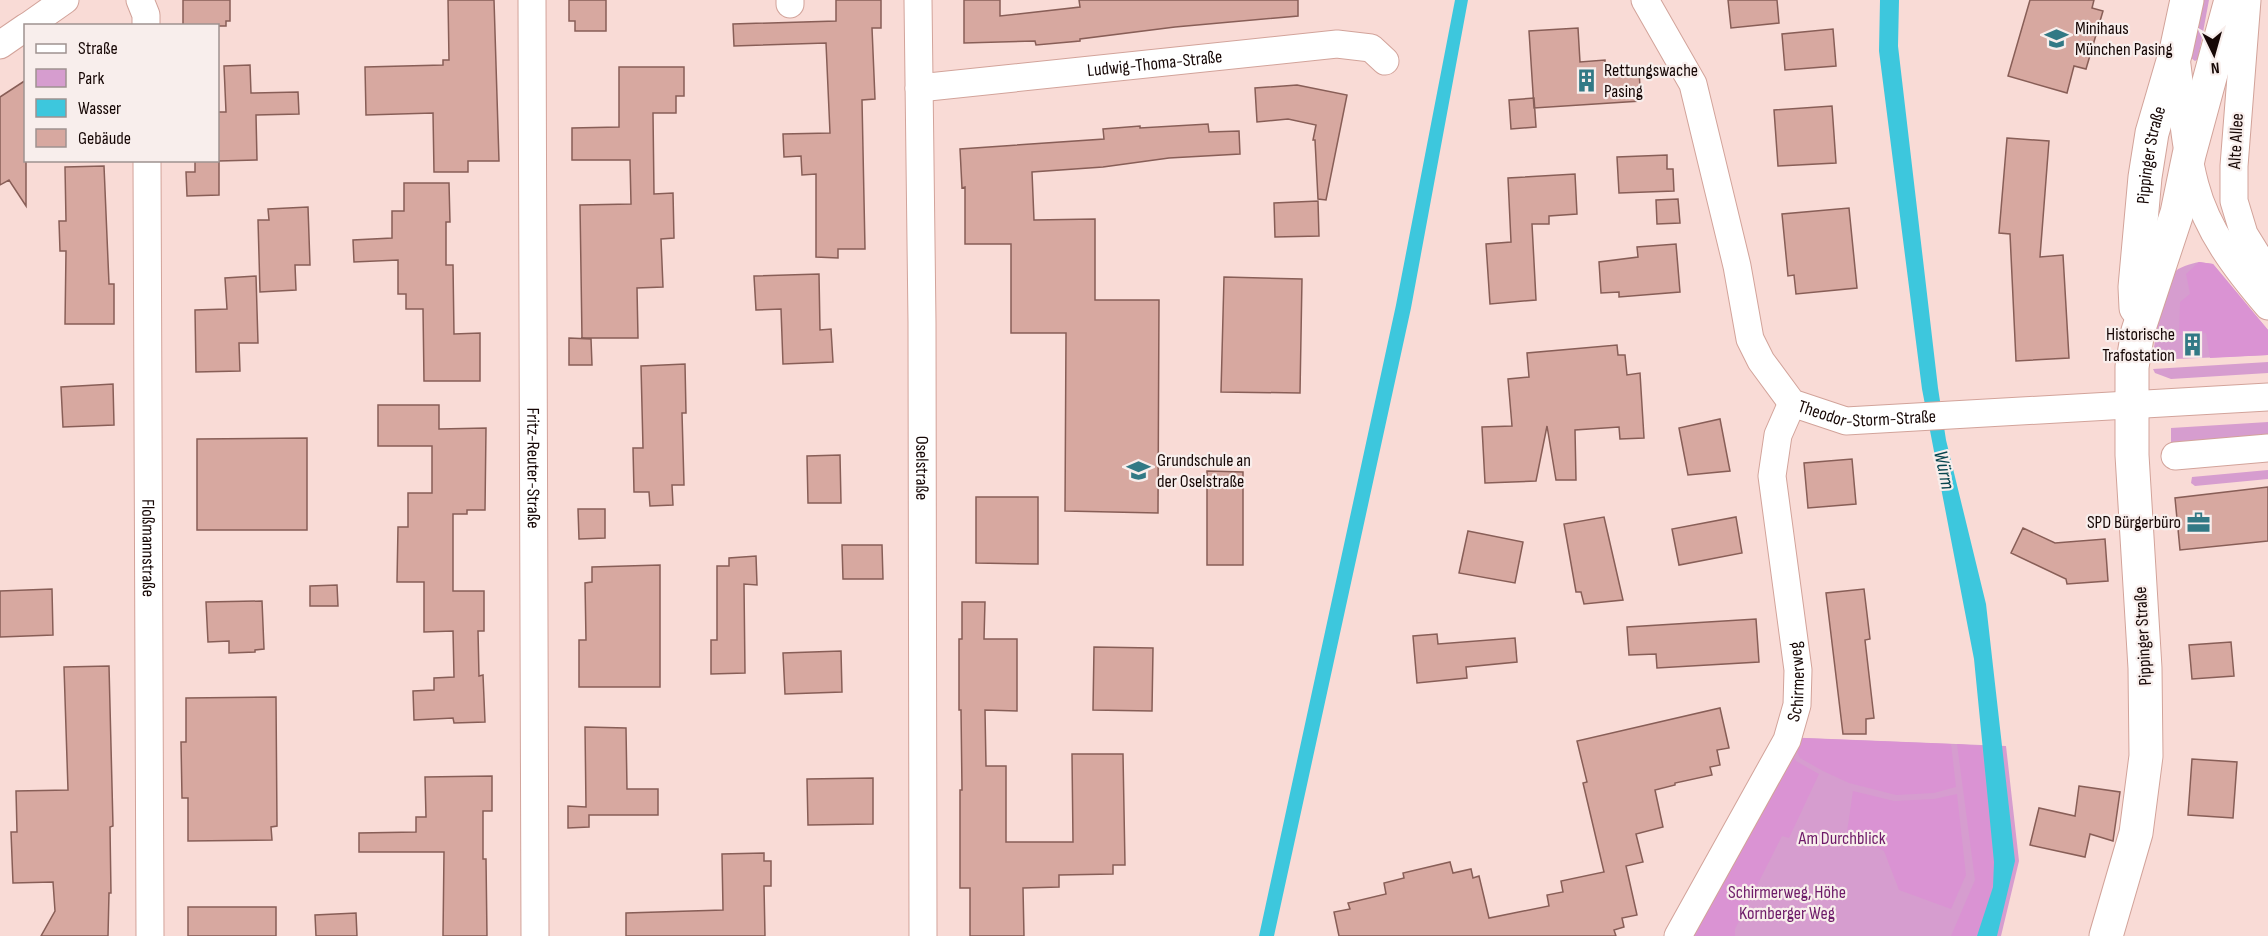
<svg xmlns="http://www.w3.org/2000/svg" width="2268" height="936" font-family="'Sofia Sans Condensed',sans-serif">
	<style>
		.green { fill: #d69dcf }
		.forest { fill: #da93d3 }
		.water { fill: #3dc7dd }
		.building { fill: #d7a8a0; stroke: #885e57; stroke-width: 1.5 }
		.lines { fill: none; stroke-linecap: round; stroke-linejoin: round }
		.minor-casing { stroke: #d2a39a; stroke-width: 29 }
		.major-casing { stroke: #d2a39a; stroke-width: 35 }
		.minor { stroke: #fff; stroke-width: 27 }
		.major { stroke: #fff; stroke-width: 33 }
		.labels { text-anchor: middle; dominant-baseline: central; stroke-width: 4.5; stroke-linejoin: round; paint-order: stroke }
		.poi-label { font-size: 18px; fill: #160705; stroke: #f8eeec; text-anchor: start }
		.street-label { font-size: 18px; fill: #160705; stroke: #f8eeec }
		.park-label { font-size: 18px; fill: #6d1a68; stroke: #f8eeec }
		.water-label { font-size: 20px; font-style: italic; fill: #06444d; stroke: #f8eeec }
	</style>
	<rect width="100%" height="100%" fill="#f9dbd6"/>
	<path class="green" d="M2200 0H2209L2198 59 2195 61 2191 58Z
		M2199 262 2213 264 2268 330V355L2152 360C2155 343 2162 284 2173 273 2179 267 2190 264 2199 262Z
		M2268 362V373L2171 379 2155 373 2153 369Z
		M2268 422V445L2171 456V428Z
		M2268 470V479L2195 486 2191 483 2192 477Z
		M1781 737 2006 746 2019 861 2001 936H1673Z"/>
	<path class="forest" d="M2199 262 2213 264 2268 330V355L2210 358 2206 333 2179 335 2180 302 2190 294 2186 274Z
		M1800 738 1951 744 1956 787 1934 793 1896 795 1849 783 1823 771 1800 758 1795 747Z
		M1957 744 1982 746 1994 862 1993 887 1977 936H1951L1975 880Z
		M1787 747 1796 761 1819 774 1789 838 1782 836 1735 929V936H1685Z
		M1853 791 1894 801 1934 799 1957 794 1966 875 1951 909 1899 890 1884 851 1847 832Z"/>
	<path class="water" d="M1455 0H1468L1411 308 1274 936H1259L1396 305Z
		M1880 0H1899L1898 46 1938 388 1946 440 1986 604 2015 861 1997 936H1977L1993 887 1994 862 1974 659 1922 389 1879 51Z"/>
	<path class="building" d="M183 0H230V21H226V26H183Z
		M448 0H494L499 161H468V172H434L433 113 366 115 365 67 443 65V60H449Z
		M569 0H606V31H575V21H569Z
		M836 0H881V28H872L875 99 862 100 865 249H838V258L816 257V174L802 175 801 156 784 157 783 134 830 133 826 43 734 46 733 24 836 21Z
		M964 0H1000V16L1080 7 1079 0H1298V16L1175 27 1080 39V41L1036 45 1035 41 964 43Z
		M1728 0H1777L1779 23 1731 28Z
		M2030 0H2094L2092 8 2103 11 2086 69 2074 66 2067 93 2008 76Z
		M1578 28 1580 62 1605 60 1606 74 1639 72 1641 101 1534 108 1529 31Z
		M1833 29 1836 66 1785 70 1782 34Z
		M250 65 251 93 298 92 299 114 256 115 257 160 219 161V195L187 196 186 172H195V160H218V112H226L224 66Z
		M619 67H684V96H676V113H653L654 194 673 193 674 238 661 239 663 287 637 288 638 338H582L580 205 631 204 630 160H572V128L619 127Z
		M26 80V206L9 180 0 185V97Z
		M1297 85 1347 95 1326 200 1318 199 1315 140H1313L1316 125 1288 119 1257 122 1255 88Z
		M1534 98 1536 127 1511 129 1509 100Z
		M1832 106 1836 163 1778 166 1774 110Z
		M1208 124 1209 132 1239 131 1240 154 1169 158 1103 167 1032 172 1034 220 1095 219V300H1159L1158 513 1065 511 1066 333H1011V244H965V187L962 188 960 149 1104 139 1103 129 1140 126V128Z
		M2007 138 2049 141 2040 257 2063 255 2069 358 2016 361 2010 234 1999 233Z
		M1667 155V169H1673L1674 191 1619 193 1617 157Z
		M104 166 109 284H114V324H65L66 251H60L59 221H66L65 167Z
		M1575 174 1577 214 1549 216V224H1532L1536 300 1490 304 1486 244 1511 242 1508 178Z
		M404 183H449L450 222H446V265H453L454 334 480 333V381H424L423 309H406V294H398V260L354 262 353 240 392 238V211H404Z
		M1678 199 1680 223 1657 224 1656 200Z
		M1318 201 1319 236 1275 237 1274 203Z
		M308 207 310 265H295L296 290 260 292 258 220H269L268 209Z
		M1849 208 1857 288 1796 294 1794 275 1788 276 1782 214Z
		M1676 244 1680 292 1619 297V292L1601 293 1599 262 1638 257 1637 247Z
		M819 274 820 330 831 329 833 362 783 364 781 309 756 310 754 276Z
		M256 276 258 343H239L240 371 196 372 195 310 227 309 225 278Z
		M1224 277 1302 279 1300 393 1221 392Z
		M569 338 591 339 592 365H569Z
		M1617 345 1618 355H1625L1627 375 1640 373 1644 438 1620 439 1619 427 1575 430 1576 480H1556L1547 426 1536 481 1485 483 1482 427 1512 426 1508 379 1529 377 1527 353Z
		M685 364 686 413H682L684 485H672L673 505 650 506 649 492H634L633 448H643L641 366Z
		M113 384 114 425 63 427 61 387Z
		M378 405H439V429L486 428 485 510H467V514H453V591H484V631H478L479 676 483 675 485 722 454 723 453 718 414 720 413 691 434 690V678L454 677 453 631 424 632V582H397L398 527H408V493H432V446H378Z
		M1720 419 1730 471 1688 475 1679 428Z
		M307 438V530H197V439Z
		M840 455 841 503H808L807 456Z
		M1852 459 1856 504 1808 508 1804 463Z
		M1207 471 1243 472V565H1207Z
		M2268 487V541L2180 550 2175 498Z
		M976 497H1038V564L976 563Z
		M578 509H605V538L579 539Z
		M1604 517 1623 600 1584 604 1581 592H1576L1564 524Z
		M1736 517 1742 553 1679 565 1672 529Z
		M2023 528 2055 543 2105 539 2108 581 2067 584 2066 579 2011 553Z
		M1468 531 1523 542 1515 583 1459 573Z
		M842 545H882L883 579H843Z
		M756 556 757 585 744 584 745 673 711 674V640H717V566H729V558Z
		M660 565V687H579V640H586L585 583 592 582V567Z
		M337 585 338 606H310V586Z
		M52 589 53 635 0 637V591Z
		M1864 589 1870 639 1865 640 1874 718 1866 719V734H1843L1826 593Z
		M262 601 264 649 255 650V652L229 653V641L208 642 206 602Z
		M962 602H985L984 639H1017V711L985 710 986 766H1006V842H1073L1072 754H1123L1125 865H1113V874L1059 875V887L1023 888 1024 936H970V888H960V790H962L961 710H959V639H962Z
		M1756 619 1759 662 1657 668 1656 654 1629 655 1627 627Z
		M1437 634 1438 644 1515 638 1517 662 1466 667 1467 678 1417 683 1413 636Z
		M2231 642 2234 676 2192 679 2189 645Z
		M1094 647 1153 648 1152 711 1093 710Z
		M841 651 842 692 785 694 783 653Z
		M109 666 113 826 110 827 111 893H109L108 936H41L55 911 53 882 13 883 11 832H17L16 791 68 790 64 667Z
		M276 697 277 826 271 827 272 840 188 841V798H182L181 742H186V698Z
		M1720 708 1729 748 1717 750 1720 765 1710 767 1712 775 1675 783V785L1655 790 1663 827 1636 834 1643 862 1626 866 1637 915 1622 918 1624 927 1614 930 1616 936H1339L1334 912 1350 909 1348 903 1386 894 1384 883 1404 878 1403 873 1450 862 1453 873 1471 869 1473 878 1479 876 1489 918 1549 906 1547 895 1563 892 1561 881 1604 872 1583 783 1587 782 1577 741Z
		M585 727 626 728 627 789H658V815H589V827L568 828V806L586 807Z
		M2192 759 2237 762 2233 818 2188 815Z
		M492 776V811H483V859H486L487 936H443L444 852H359V833L416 832V817H426L425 777Z
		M873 778V824L808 825 807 779Z
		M2079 786 2120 792 2113 841 2090 834 2085 857 2030 845 2039 808 2075 816Z
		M764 853V861H771V886H764L765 936H626V913L723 910 722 854Z
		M188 907H276V936H188Z
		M356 913 357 936H316L315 915Z"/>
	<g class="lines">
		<defs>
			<g id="minor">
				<path d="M140 0 146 15V26"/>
				<path id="s1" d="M532 0 535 936"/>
				<path d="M790 0V4"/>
				<path id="s2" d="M918 0 922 322 923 936"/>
				<path id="s3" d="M1645 0 1693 84 1737 266 1750 339 1761 361 1792 403 1846 421 2268 397"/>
				<path d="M2247 0 2234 166V201L2244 234 2268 273"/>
				<path d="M28 26 65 0"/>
				<path d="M0 45 26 27"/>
				<path d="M2176 58C2182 100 2184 144 2195 185 2207 231 2237 270 2268 306"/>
				<path id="s4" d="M919 88 1337 44 1371 48 1385 61"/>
				<path id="s5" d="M147 160 150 936"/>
				<path d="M2175 456 2268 448"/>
				<path id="s6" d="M1678 936 1787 740 1797 705 1798 670 1772 476 1778 435 1792 403"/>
			</g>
			<g id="major">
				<path id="s7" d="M2136 308 2135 287 2145 177 2152 133 2176 51 2187 0"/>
				<path d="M2106 936 2136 833 2146 756 2145 668 2132 455V367L2138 331 2177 213 2189 155 2231 0"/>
			</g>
		</defs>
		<use href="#minor" class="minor-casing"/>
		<use href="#major" class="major-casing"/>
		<use href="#minor" class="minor"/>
		<use href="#major" class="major"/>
	</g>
	<defs>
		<symbol id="school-bare" viewBox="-9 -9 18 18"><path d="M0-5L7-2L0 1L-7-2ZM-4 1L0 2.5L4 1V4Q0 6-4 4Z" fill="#327985" stroke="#f8eeec" stroke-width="2.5" paint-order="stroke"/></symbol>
		<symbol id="building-bare" viewBox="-9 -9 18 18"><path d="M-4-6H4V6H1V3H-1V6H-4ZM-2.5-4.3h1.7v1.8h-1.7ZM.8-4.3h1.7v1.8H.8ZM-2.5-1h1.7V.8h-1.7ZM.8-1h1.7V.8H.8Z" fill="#327985" stroke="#f8eeec" stroke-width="2.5" paint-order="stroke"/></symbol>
		<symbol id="office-bare" viewBox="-9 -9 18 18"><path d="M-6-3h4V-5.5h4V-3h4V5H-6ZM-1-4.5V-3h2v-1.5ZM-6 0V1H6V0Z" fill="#327985" stroke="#f8eeec" stroke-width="2.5" paint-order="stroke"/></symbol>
	</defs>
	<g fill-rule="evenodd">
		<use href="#school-bare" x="2040" y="22" width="33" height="33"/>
		<use href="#building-bare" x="1570" y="64" width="33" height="33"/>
		<use href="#building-bare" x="2176" y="328" width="33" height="33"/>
		<use href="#school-bare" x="1122" y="454" width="33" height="33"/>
		<use href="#office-bare" x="2182" y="506" width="33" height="33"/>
	</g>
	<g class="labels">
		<g class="poi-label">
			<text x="2075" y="28">Minihaus<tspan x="2075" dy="21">München Pasing</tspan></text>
			<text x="1604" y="70">Rettungswache<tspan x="1604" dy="21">Pasing</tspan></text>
			<text x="2175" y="334" text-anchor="end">Historische<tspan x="2175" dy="21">Trafostation</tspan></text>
			<text x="1157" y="460">Grundschule an<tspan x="1157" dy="21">der Oselstraße</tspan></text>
			<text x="2181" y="522" text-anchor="end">SPD Bürgerbüro</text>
		</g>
		<g class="street-label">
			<text stroke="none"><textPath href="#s4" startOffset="237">Ludwig-Thoma-Straße</textPath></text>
			<text transform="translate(2236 141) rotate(-87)">Alte Allee</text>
			<text stroke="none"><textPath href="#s7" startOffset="154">Pippinger Straße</textPath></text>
			<text stroke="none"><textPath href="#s3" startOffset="512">Theodor-Storm-Straße</textPath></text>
			<text stroke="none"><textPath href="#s1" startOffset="468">Fritz-Reuter-Straße</textPath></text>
			<text stroke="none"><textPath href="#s2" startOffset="468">Oselstraße</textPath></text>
			<text stroke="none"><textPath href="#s5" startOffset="388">Floßmannstraße</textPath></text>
			<text transform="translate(2143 636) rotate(-93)">Pippinger Straße</text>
			<text stroke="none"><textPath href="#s6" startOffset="284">Schirmerweg</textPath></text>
		</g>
		<g class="park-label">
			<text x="1842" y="838">Am Durchblick</text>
			<text x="1787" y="892">Schirmerweg, Höhe<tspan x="1787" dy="21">Kornberger Weg</tspan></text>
		</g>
		<g class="water-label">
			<text transform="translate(1944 470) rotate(78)">Würm</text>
		</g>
	</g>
	<rect x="24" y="24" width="195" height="138" fill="#f8eeec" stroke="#9e9290" stroke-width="1.5"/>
	<rect x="36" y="44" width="30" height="9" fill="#ffffff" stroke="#9e9290" stroke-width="1.5"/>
	<text x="78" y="54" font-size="18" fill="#160705">Straße</text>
	<rect x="36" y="69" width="30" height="18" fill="#d69dcf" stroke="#9e9290" stroke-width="1.5"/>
	<text x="78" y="84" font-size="18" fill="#160705">Park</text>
	<rect x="36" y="99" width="30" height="18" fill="#3dc7dd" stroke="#9e9290" stroke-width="1.5"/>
	<text x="78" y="114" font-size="18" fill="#160705">Wasser</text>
	<rect x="36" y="129" width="30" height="18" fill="#d7a8a0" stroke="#9e9290" stroke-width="1.5"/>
	<text x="78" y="144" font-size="18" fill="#160705">Gebäude</text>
	<g transform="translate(2214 54) rotate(175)" stroke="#f8eeec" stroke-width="4.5" paint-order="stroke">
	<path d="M0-4.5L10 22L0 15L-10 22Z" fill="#160705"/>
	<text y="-9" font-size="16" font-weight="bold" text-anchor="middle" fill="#160705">N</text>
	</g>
</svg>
